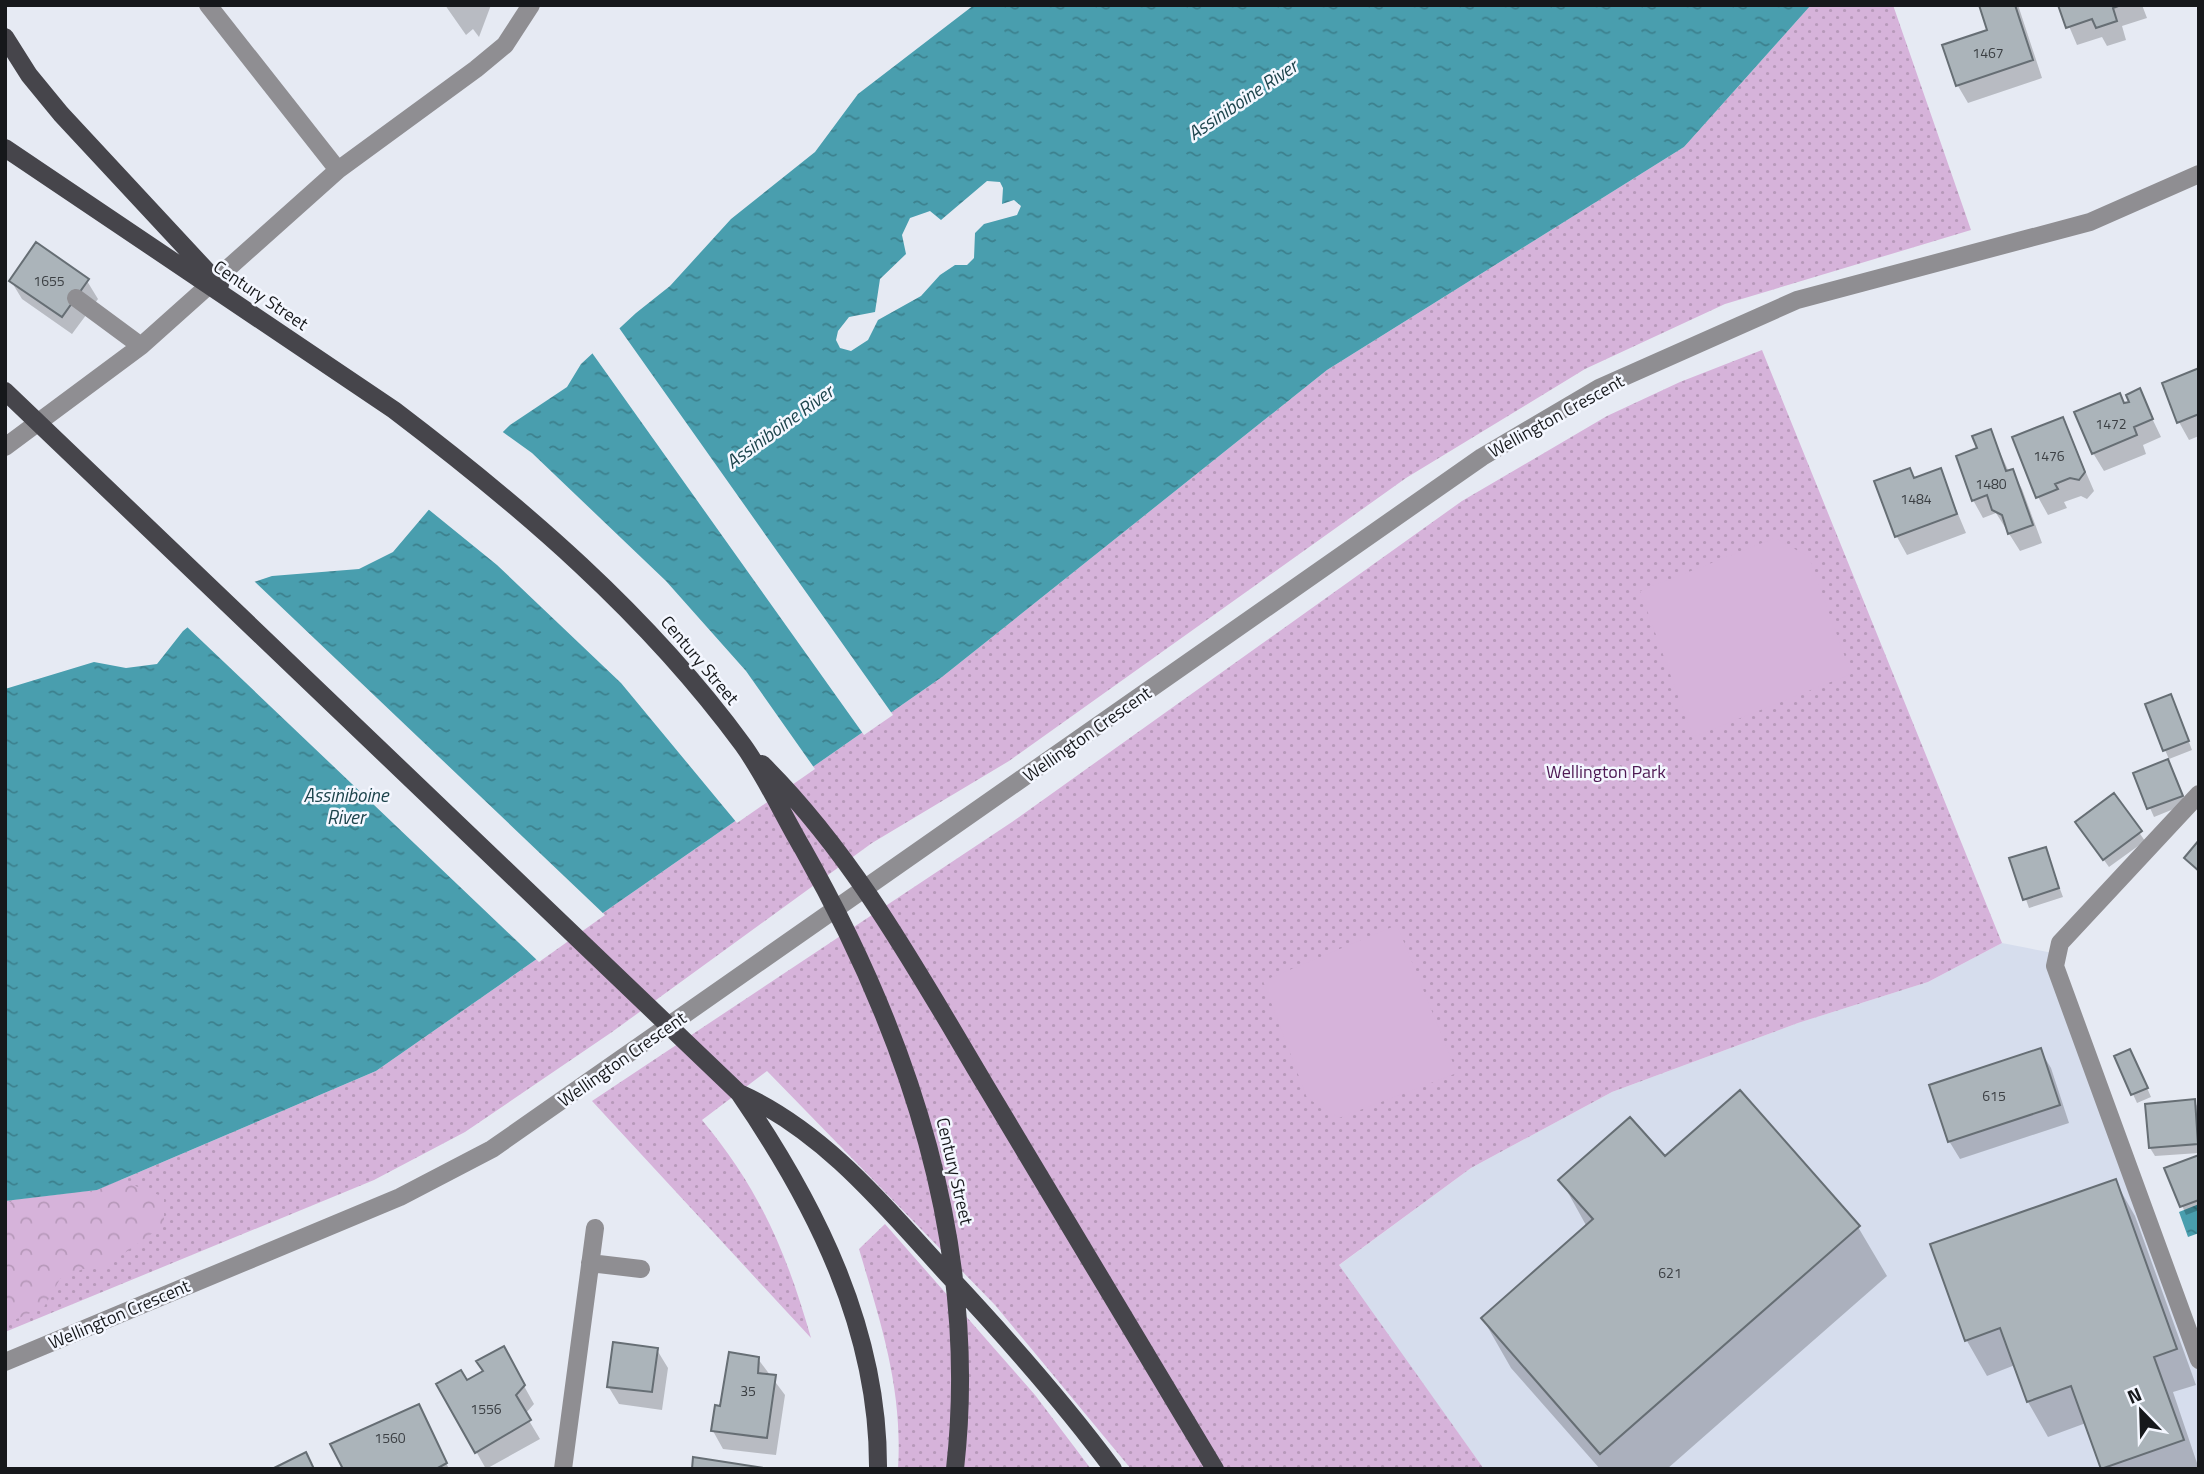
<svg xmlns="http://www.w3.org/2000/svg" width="2204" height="1474" font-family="'Titillium Web',sans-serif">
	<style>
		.built { fill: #d6dded }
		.grass { fill: url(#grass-dots) }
		.forest { fill: url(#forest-crowns) }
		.garden { fill: #d6b3da }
		.water { fill: url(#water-ripples); fill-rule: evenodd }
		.pier { fill: #e6eaf3 }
		.shadow { fill: #0003 }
		.building { fill: #abb4ba; stroke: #666e74; stroke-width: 2 }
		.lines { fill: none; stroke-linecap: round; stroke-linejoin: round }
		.service { stroke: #8f8e92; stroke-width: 18 }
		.minor { stroke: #8f8e92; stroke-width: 18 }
		.primary { stroke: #46454b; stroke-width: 18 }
		.labels { text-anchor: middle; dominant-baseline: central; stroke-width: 5; stroke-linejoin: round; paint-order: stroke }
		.number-label { font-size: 14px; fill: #3b3f43 }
		.street-label { font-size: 18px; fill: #16181b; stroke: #f4f7ff }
		.park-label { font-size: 18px; fill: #4e1954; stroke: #f4f7ff }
		.water-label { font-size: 19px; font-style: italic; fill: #1d444c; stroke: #f4f7ff }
	</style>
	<defs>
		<pattern id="grass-dots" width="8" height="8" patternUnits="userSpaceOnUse" patternTransform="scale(1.75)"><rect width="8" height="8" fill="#d6b3da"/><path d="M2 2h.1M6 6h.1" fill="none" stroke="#b799ba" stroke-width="1.8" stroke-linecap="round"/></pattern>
		<pattern id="forest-crowns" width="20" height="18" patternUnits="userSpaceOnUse" patternTransform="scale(1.75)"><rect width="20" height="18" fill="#d6b3da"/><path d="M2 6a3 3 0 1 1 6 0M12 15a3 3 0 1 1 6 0" fill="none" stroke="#b799ba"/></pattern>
		<pattern id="water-ripples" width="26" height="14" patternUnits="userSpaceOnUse" patternTransform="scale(1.75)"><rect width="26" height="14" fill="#499eae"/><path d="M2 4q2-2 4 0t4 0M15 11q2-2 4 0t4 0" fill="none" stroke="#3c808d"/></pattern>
	</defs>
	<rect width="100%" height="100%" fill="#e6eaf3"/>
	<path class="built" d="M2002 943 2053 953 2199 1359V1469H1484L1338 1266 1471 1168 1612 1092 1798 1023 1928 982Z"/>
	<path class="grass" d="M1811 5H1893L1971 230 1725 304 1585 369 1406 478 1009 761 872 843 612 1032 465 1132 374 1180 5 1332V1201L97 1190 376 1071 942 677 1327 370 1684 147Z
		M1762 350 2002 943 1928 982 1798 1023 1612 1092 1471 1168 1339 1265 1484 1469H1131L995 1305 767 1071 702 1120C760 1190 786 1251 811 1338L592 1101 1012 822 1462 501 1607 416 1680 382Z
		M885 1224 1035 1395 1091 1469H898C903 1389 881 1324 859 1249Z"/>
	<path class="forest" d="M120 1180 164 1197V1225L105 1267 83 1269 60 1279 44 1307 5 1324V1213L12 1200 97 1190Z"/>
	<path class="garden" d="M1775 538 1809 557 1851 674 1693 737 1640 591Z
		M1397 925 1457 1073 1339 1118 1307 1098 1263 981Z"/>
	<path class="water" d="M974 5H1811L1684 147 1327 370 942 677 376 1071 97 1190 5 1201V689L94 662 126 668 157 664 183 631 236 588 272 576 359 569 393 552 454 480 510 425 567 387 581 364 636 313 670 286 731 219 815 152 858 94ZM987 181 1000 182 1003 188 1002 204 1014 200 1021 206 1017 215 984 224 975 233 974 258 967 265H955L940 275 921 296 878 320 868 340 851 351 840 348 836 340 838 331 849 317 875 312 880 279 906 254 902 235 910 218 930 211 941 220Z
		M2199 1204V1233L2188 1237 2179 1212Z"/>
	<path class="pier" d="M617 325 893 715 864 735 590 350Z
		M500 430 532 453 666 581 746 671 815 769 737 823 621 683 497 565 428 509 452 478Z
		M252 579 605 915 539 962 185 625 234 585Z"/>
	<path class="shadow" d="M445 5H491L479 37 473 29 466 35Z
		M1981 5H2018L2042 78 1968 103 1958 86 1944 46 1989 31Z
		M2060 5H2142L2147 18 2122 26 2126 40 2107 46 2102 37 2077 45Z
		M11 281H87L98 299 72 334 22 299Z
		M2199 370V436L2189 440 2179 422Z
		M2139 391 2161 437 2143 445 2146 454 2104 471 2093 453 2125 405Z
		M2063 419 2094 491 2087 499 2081 496 2064 502 2067 508 2048 515 2038 497Z
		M1990 431 2009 472 2012 471 2022 489 2042 543 2020 551 1996 513 1983 518 1973 500 1979 449Z
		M1910 470 1915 480 1940 471 1966 533 1907 555 1897 537 1876 482Z
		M2175 705 2192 750 2169 759 2165 750Z
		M2172 770 2186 804 2154 817 2135 774Z
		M2114 796 2145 841 2109 867 2083 831Z
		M2199 843V873L2186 858Z
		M2045 849 2063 897 2029 908 2012 860Z
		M2040 1050 2051 1068 2069 1123 1960 1159 1949 1141Z
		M2116 1057 2135 1060 2151 1097 2137 1103Z
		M2194 1101 2199 1109V1153L2155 1156 2150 1148Z
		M2199 1157V1210L2186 1215 2167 1169Z
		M1665 1158 1858 1227 1887 1276 1667 1469H1600L1511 1368 1483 1319 1587 1227 1561 1180Z
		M2115 1181 2135 1216 2196 1385 2173 1392 2199 1469H2102L2086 1423 2048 1437 2028 1402 2015 1365 1987 1376 1967 1341 1933 1245Z
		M503 1348 534 1404 525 1414 540 1439 486 1469 438 1384 466 1382 485 1372Z
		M657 1350 668 1368 662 1410 619 1404 608 1386Z
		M758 1359 785 1395 776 1455 723 1449 713 1431 722 1408Z
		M428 1424 449 1469H345Z"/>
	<path class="building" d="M1979 5H2015L2033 60 1956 86 1942 45 1987 30Z
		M2058 5H2121L2113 8 2117 21 2096 28 2092 19 2066 28Z
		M36 242 89 279 62 317 9 281Z
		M2199 368V414L2177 423 2162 383Z
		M2140 388 2153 419 2134 427 2137 435 2092 454 2074 412 2120 393 2124 403 2129 402 2126 395Z
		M2063 417 2085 472 2079 480 2070 478 2055 484 2058 489 2036 498 2012 437Z
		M1991 429 2006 471 2013 469 2033 525 2008 534 2002 515 1992 510 1987 495 1972 501 1956 456 1977 448 1972 436Z
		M1910 468 1914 478 1941 468 1957 514 1895 537 1874 481Z
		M2171 694 2189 741 2163 751 2145 704Z
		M2168 759 2183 796 2147 809 2133 773Z
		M2114 793 2142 831 2103 860 2075 822Z
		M2199 840V871L2184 858Z
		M2046 847 2059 888 2023 900 2009 858Z
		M2041 1048 2060 1105 1948 1142 1929 1085Z
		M2130 1049 2148 1088 2131 1095 2114 1056Z
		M1740 1090 1860 1226 1600 1454 1481 1318 1593 1219 1558 1180 1630 1117 1665 1156Z
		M2195 1099 2198 1144 2149 1148 2145 1104Z
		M2199 1155V1200L2180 1207 2164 1168Z
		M2116 1179 2177 1349 2154 1357 2184 1440 2101 1469 2071 1386 2027 1402 2000 1328 1965 1341 1930 1244Z
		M613 1342 658 1348 652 1392 607 1387Z
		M504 1346 525 1385 516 1395 531 1420 475 1453 436 1384 461 1370 467 1380 483 1371 476 1361Z
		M729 1352 759 1357 758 1373 776 1375 767 1438 711 1431 715 1405 720 1406Z
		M419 1404 447 1463 436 1469H343L330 1444Z
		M306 1452 314 1469H272Z
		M693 1457 770 1469H692Z"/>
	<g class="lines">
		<path class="service" d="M208 5 338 170
			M76 298 141 346
			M5 447 141 346 338 170 476 69 505 45 531 5
			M2199 794 2060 943 2055 966 2199 1360
			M590 1263 641 1269
			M563 1469 595 1228"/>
		<path class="minor" d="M5 1362 400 1197 492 1149 1482 457 1599 388 1797 300 2090 222 2199 174"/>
		<path class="primary" d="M5 37 29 75 61 114 220 285
			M5 148 394 410C523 508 647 614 743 745 766 777 783 815 803 849 910 1038 980 1249 955 1469
			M5 391 739 1093C816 1205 879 1330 878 1469
			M762 764C854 855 918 972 984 1083 1061 1212 1138 1340 1215 1469
			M739 1093C823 1130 886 1207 947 1274 1005 1336 1062 1400 1113 1469"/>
	</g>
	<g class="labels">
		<g class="number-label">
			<text x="1988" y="52">1467</text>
			<text x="49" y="280">1655</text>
			<text x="2111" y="423">1472</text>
			<text x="2049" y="455">1476</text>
			<text x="1991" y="483">1480</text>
			<text x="1916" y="498">1484</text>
			<text x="1994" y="1095">615</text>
			<text x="1670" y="1272">621</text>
			<text x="748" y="1390">35</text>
			<text x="486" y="1408">1556</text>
			<text x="390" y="1437">1560</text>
		</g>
		<g class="street-label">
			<text transform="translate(261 295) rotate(34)">Century Street</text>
			<text transform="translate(1556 416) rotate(-29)">Wellington Crescent</text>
			<text transform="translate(700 660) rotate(50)">Century Street</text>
			<text transform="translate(1087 734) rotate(-35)">Wellington Crescent</text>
			<text transform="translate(622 1059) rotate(-35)">Wellington Crescent</text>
			<text transform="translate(955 1171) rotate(77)">Century Street</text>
			<text transform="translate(119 1314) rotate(-23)">Wellington Crescent</text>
		</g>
		<g class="park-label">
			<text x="1606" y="771">Wellington Park</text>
		</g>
		<g class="water-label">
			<text transform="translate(1242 99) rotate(-34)">Assiniboine River</text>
			<text transform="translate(779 426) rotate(-36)">Assiniboine River</text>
			<text x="346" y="794">Assiniboine<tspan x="346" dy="22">River</tspan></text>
		</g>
	</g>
	<rect width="2204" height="1474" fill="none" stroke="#16181b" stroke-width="14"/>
	<g transform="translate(2141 1411) rotate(337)" stroke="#f4f7ff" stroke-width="5" paint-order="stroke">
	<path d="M0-5L12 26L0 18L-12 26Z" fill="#16181b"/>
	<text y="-10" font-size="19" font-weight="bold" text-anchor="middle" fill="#16181b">N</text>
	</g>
</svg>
